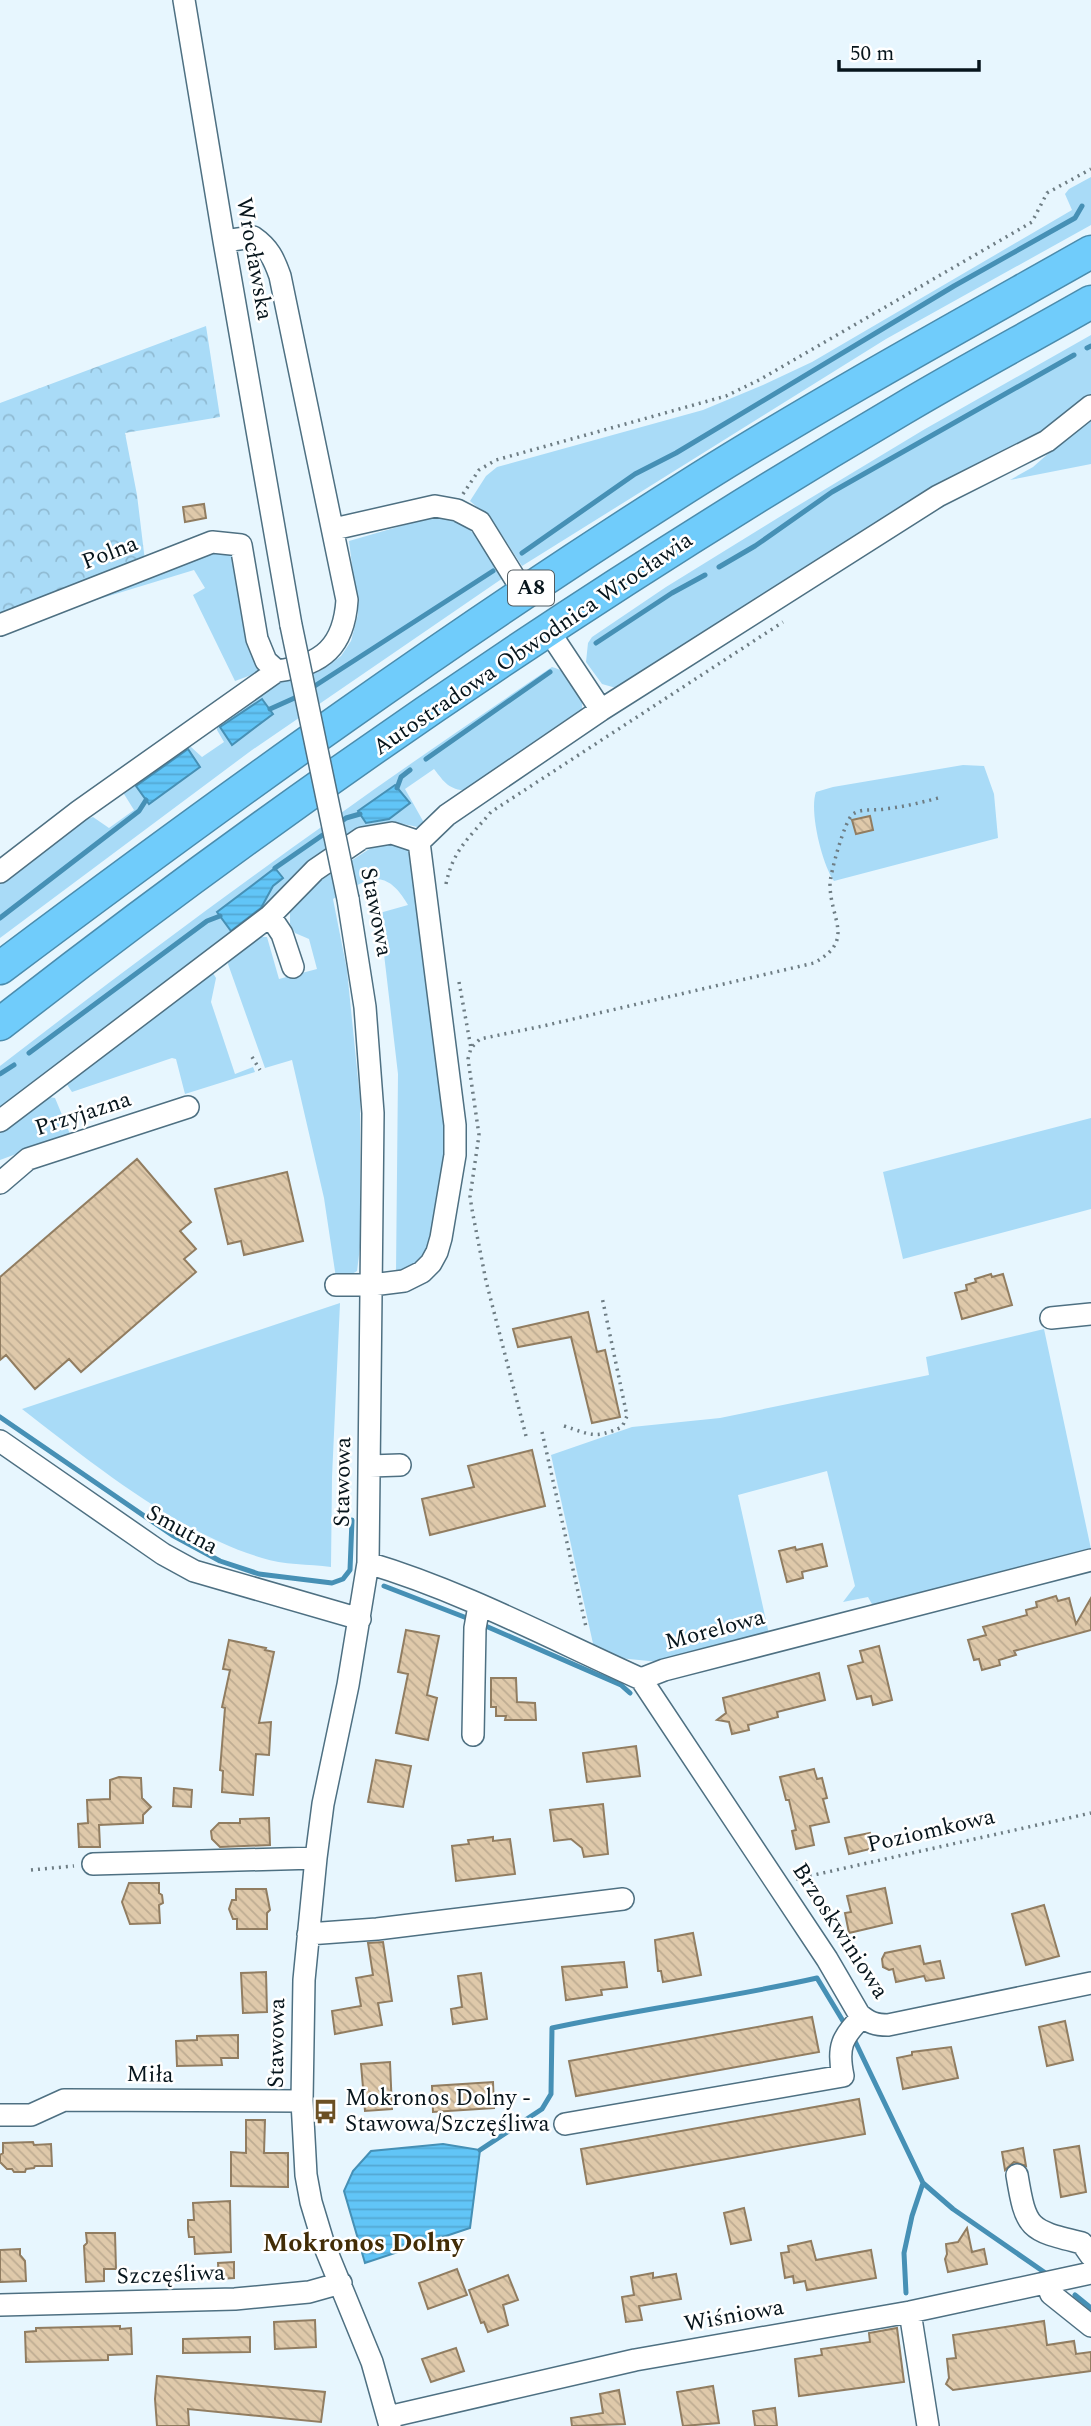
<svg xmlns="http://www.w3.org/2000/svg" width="1091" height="2426" font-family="Spectral,serif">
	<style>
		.grass { fill: #a9dbf7 }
		.park { fill: url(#park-crowns) }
		.water { fill: url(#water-rules); stroke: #4690b5; stroke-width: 2 }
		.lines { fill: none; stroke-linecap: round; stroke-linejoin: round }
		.stream { stroke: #4690b5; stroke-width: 5 }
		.building { fill: url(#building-back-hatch); stroke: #917d61; stroke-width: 2 }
		.minor-casing { stroke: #4e7082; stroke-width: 24 }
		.highway-casing { stroke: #4b8cad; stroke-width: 35 }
		.path { stroke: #6e7d84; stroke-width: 3.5; stroke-dasharray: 2 5; stroke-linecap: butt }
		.minor { stroke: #fff; stroke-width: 21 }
		.highway { stroke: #70ccfb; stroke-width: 32 }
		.minor-bridge-casing { stroke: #4e7082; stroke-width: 24; stroke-linecap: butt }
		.minor-bridge { stroke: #fff; stroke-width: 21 }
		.labels { text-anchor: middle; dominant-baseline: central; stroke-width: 5; stroke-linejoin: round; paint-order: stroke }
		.shield { fill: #fff; stroke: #515b60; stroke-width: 2 }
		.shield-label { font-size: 21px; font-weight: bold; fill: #07151c }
		.street-label { font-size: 23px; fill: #07151c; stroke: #fff }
		.poi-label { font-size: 23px; fill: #07151c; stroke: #fff; text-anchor: start }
		.quarter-label { font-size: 26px; font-weight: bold; fill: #422c06; stroke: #fff }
	</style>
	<defs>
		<pattern id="park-crowns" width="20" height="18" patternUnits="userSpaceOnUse" patternTransform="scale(1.75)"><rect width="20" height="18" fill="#a9dbf7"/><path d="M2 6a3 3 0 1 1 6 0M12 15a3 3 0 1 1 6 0" fill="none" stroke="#90bbd3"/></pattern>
		<pattern id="water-rules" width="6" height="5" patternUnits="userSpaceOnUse" patternTransform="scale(1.75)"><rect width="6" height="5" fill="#61c5f7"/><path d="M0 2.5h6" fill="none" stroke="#53a8d3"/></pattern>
		<pattern id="building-back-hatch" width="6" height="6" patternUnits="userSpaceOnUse" patternTransform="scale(1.75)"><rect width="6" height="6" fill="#dfc9aa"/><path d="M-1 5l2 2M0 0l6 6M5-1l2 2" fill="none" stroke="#beac92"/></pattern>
	</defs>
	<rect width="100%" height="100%" fill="#e7f6fe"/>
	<path class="grass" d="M1091 177V225L886 339 522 566 492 520 470 501 486 476 497 467 703 410 763 385 812 362 1072 210 1065 194 1069 189Z
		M1091 335V396L1036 436 616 688 602 684 586 662 588 643 592 637 666 587 794 508 925 429Z
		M1091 416V464L1010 480 1033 467Z
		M439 515C474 521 486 550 503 578L252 750 0 938V881L78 822 93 817 109 828 134 810 124 794V790L186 747H191L202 757 224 742 217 730V725L283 679 320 671 341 656 351 641 358 614 349 541Z
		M216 548 234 554 248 640 259 672 235 681 193 595 205 588 194 570 76 606Z
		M552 667C571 672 584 688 582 709L535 741 532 749 467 791C448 789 445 783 434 769L405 789 423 821V824L417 827C354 809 299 868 263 911L0 1111V1066C180 927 363 794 552 667Z
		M963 765 984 766 994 794 998 838 834 881C822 864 809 811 816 792L833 787Z
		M380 842H391L410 851 448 1137 437 1220 427 1251 411 1269 396 1272 398 1074 382 937 376 914 408 905C384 864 366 880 333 899L347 970 360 1099V1247L357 1271 347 1277 336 1278 324 1198 292 1060 265 1068 228 964 229 960 257 937H267L279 979 317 969 309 939 295 933 290 924V908L300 894Z
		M209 972 213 973 216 978 211 1002 235 1074 253 1067 255 1072 185 1094 176 1059 172 1058 72 1092 64 1080Z
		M43 1096 55 1098 70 1134 0 1160V1130Z
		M1091 1118V1209L903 1259 883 1172Z
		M340 1303 332 1477 331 1567C309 1564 283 1565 262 1558 176 1532 92 1463 22 1409Z
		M1044 1329 1091 1549 873 1606 868 1597 843 1602 855 1586 827 1471 738 1495 769 1634 659 1662 619 1658 594 1648 551 1455 632 1427 720 1418 929 1375 926 1357Z"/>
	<path class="park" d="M206 326 220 417 125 433 137 495 145 561 0 617V403Z"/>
	<path class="water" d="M262 699 273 714 232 745 220 727Z
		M188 749 200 767 149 804 136 786Z
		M395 785 410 803 389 819 366 823 358 811Z
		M275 868 283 878 273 886 261 908 231 931 217 912Z
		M443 2144 480 2150 470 2228 365 2263 344 2191 353 2171 371 2151Z"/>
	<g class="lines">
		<path class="stream" d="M1087 348 1091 346
			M522 553 635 474 676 453 954 286 1075 218 1082 206
			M719 567 755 546 832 492 1074 355
			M596 643 672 593 705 575
			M310 689 493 571
			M270 709 299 696
			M426 759 550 672
			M397 788 401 777 410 770
			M338 824 346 818 360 814
			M275 868 327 832
			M0 918 139 811 146 800
			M29 1053 207 921 220 916
			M0 1074 14 1065
			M0 1417 172 1535 220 1561 259 1574 332 1583 343 1579 350 1570 352 1520
			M384 1586 472 1620
			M481 1624 621 1685 630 1693
			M853 2037 923 2183 953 2209 1044 2272
			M480 2150 542 2109 551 2094 552 2028C639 2009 729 1998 817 1978L846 2026
			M906 2293 904 2253 912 2216 923 2183
			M1075 2295 1091 2308"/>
	</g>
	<path class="building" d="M204 504 206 518 185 522 183 507Z
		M870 816 873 830 856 834 852 820Z
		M137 1159 191 1222 180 1231 196 1249 184 1259 196 1272 81 1372 69 1359 35 1389 6 1355 0 1360V1277Z
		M287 1172 303 1241 244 1255 241 1241 228 1244 215 1189Z
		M991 1274 992 1277 1003 1274 1012 1305 962 1319 955 1293 967 1290 966 1285 976 1282 975 1279Z
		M588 1312 597 1352 605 1350 620 1417 592 1423 571 1337 518 1347 513 1329Z
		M532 1450 545 1506 430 1535 422 1499 474 1487 468 1466Z
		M822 1544 827 1566 802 1572 803 1578 787 1582 779 1551 795 1547 796 1550Z
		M1056 1596 1058 1601 1069 1598 1076 1624 1091 1598V1630L1014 1651 1016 1655 999 1660 1000 1665 982 1670 979 1659 974 1660 968 1640 986 1635 983 1627 1027 1615 1026 1610 1037 1607 1036 1602Z
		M406 1630 439 1636 427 1695 437 1698 428 1740 396 1733 408 1674 398 1672Z
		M229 1640 266 1648 265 1650 274 1652 259 1723 271 1722 269 1755 256 1754 253 1795 222 1792 223 1771 220 1770 225 1708 222 1707 230 1670 223 1669Z
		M879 1646 892 1700 873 1705 871 1696 857 1699 848 1666 863 1662 860 1651Z
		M819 1673 825 1700 777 1712 778 1717 748 1725 749 1730 732 1734 729 1722 717 1720 726 1713 723 1698Z
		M491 1678H516L517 1702 535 1703 536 1720H505L506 1716H496V1707H491Z
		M636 1746 640 1776 587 1782 583 1753Z
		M376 1760 411 1766 403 1807 368 1802Z
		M814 1769 817 1779 822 1778 827 1798 823 1799 829 1822 810 1826 814 1845 796 1849 792 1831 796 1830 789 1800H786L780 1777Z
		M119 1777 141 1778 142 1798 151 1807 143 1815V1823L99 1825 100 1847H79L78 1824 88 1823 87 1800 110 1799V1780Z
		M174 1788 192 1790 191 1807 173 1806Z
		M603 1804 608 1854 584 1857 582 1848 571 1839 554 1841 550 1810Z
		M269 1818 270 1845 220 1847 212 1839 211 1831 219 1823H240V1819Z
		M870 1833 874 1848 849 1854 845 1838Z
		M493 1837V1841L510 1839 515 1874 456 1881 452 1846 469 1844 468 1840Z
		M129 1883H159V1893L162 1895 163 1903 159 1905 160 1923 130 1924 122 1902Z
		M885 1888 892 1923 849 1933 845 1913 851 1912 847 1896Z
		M236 1889H266L270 1910 267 1913V1929H237V1919H233L229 1909 232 1900H236Z
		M1044 1905 1059 1956 1026 1965 1012 1914Z
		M693 1933 701 1975 663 1982 661 1971H658L655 1940Z
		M383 1942 392 2001 378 2003 382 2025 335 2034 332 2011 361 2006 356 1978 373 1975 368 1943Z
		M920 1946 924 1964 940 1961 944 1978 926 1981 924 1976 896 1982 893 1969 889 1970 883 1967 882 1959 885 1953Z
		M624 1962 627 1987 601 1990 602 1995 566 2000 562 1967Z
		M266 1972 267 2012 243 2013 241 1973Z
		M481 1973 487 2019 453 2024 451 2009 462 2007 458 1976Z
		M812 2017 819 2052 576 2096 569 2061Z
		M1065 2021 1073 2060 1047 2066 1039 2027Z
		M238 2035V2058H221L222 2065 177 2066 176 2041 197 2040V2036Z
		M951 2047 958 2078 903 2089 897 2058 912 2055V2052Z
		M390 2062 392 2109 365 2111 361 2064Z
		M493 2082 494 2108 433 2112 432 2086Z
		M859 2099 865 2134 587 2184 581 2149Z
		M246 2120H265L264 2153H288V2187L231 2186V2152L246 2153Z
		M33 2142 34 2145 51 2144 52 2166H35L34 2168 26 2169 25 2172H14L12 2169H7L0 2162V2155L3 2153V2143Z
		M1079 2146 1086 2192 1061 2197 1054 2150Z
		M1023 2148 1026 2166 1014 2162 1005 2170 1002 2152Z
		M230 2201 231 2252 195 2254 194 2237H189L188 2229V2220H194L193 2203Z
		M744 2208 751 2240 731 2244 724 2213Z
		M967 2228 972 2252 984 2249 987 2264 948 2272 945 2259 947 2254 946 2244 958 2242Z
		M86 2233H115L116 2269H104V2281L86 2282 84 2246 87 2243Z
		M811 2241 816 2260 871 2250 876 2278 807 2290 805 2281 794 2283 793 2276 785 2278 781 2253 789 2252 788 2246Z
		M20 2249V2255L25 2261 26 2281 0 2282V2250Z
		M234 2262V2278L219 2279 218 2263Z
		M457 2269 467 2295 428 2309 419 2283Z
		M653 2273V2278L676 2274 681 2299 639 2306 642 2320 626 2322 622 2297 634 2295 631 2277Z
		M508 2275 518 2300 503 2305 508 2325 488 2332 484 2322 481 2323 469 2290Z
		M315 2320 316 2347 275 2349 274 2322Z
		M1044 2321 1047 2345 1074 2341 1076 2354 1091 2352V2371L953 2390 946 2384 949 2378 947 2359 956 2358 953 2335Z
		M120 2326V2329L131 2328 132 2354 108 2355V2360L26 2362 25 2332 36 2331V2328Z
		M897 2328 904 2382 799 2396 795 2359 822 2355 821 2349 870 2342 869 2333Z
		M250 2337V2352L183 2353V2339Z
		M456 2348 464 2371 431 2382 422 2359Z
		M157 2376 325 2392 321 2422 188 2409 189 2426H157L155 2399Z
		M713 2386 719 2423 683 2426 677 2392Z
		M619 2390 625 2424 572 2426 571 2418 603 2413 600 2394Z
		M775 2408 777 2426H755L753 2411Z"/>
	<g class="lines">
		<defs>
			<path id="minor" d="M184 0 224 241 291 625
				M334 529 435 506 457 510 480 522 524 593
				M0 625 212 542 241 545 257 639 266 661 277 671C323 665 344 646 347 600L280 276C274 259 269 248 253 237L224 241
				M548 630 601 710
				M419 842 447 815 601 710 938 496 1047 441 1091 406
				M0 872 79 811 277 671
				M348 899 365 1007 373 1113 368 1563 348 1685 323 1804 316 1858 304 1980 302 2101 306 2175 311 2202 324 2245 372 2362 390 2426
				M270 916 282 934 293 967
				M0 1121 270 916 315 870 362 838 392 833 419 842
				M0 1183 28 1159 188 1107
				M336 1285H372L404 1281 422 1272 431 1263 437 1252 441 1238 455 1155V1125L419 842
				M1051 1318 1091 1314
				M0 1441 163 1554 194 1571 360 1619
				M370 1466 400 1465
				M368 1563C462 1591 552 1639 641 1679L664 1670 1091 1560
				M641 1679 827 1959 859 2014C869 2023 876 2025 888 2025L1091 1983
				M473 1735 475 1628 479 1606
				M93 1864 316 1858
				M308 1934 377 1929 623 1899
				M0 2115H31L64 2100 302 2101
				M565 2124 843 2076C837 2047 842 2037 862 2017
				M1017 2175C1026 2230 1029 2230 1082 2243L1091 2256
				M1047 2284 1051 2294 1091 2326
				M0 2305 235 2299 309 2292 341 2283
				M910 2312 928 2426
				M388 2417 635 2360 910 2312 1091 2273"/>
			<path id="highway" d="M0 968C228 797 458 631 699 479 827 399 960 326 1091 252
				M0 1024C287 800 588 594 902 409 964 372 1028 338 1091 302"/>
		</defs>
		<use href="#minor" class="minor-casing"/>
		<use href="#highway" class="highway-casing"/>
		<path class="path" d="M463 494 479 470 496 460 726 396 761 379 1032 222 1047 193 1091 169
			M446 884C453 850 469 838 491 812L783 622
			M459 982 471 1048
			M252 1057 260 1070
			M564 1426C592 1435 594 1439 622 1427L627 1416 602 1297
			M542 1432 586 1627
			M526 1436 486 1281 473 1215 470 1197 479 1135 468 1059 471 1048 480 1039 543 1026 814 963C856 940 830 920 830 884 830 874 845 819 853 814 862 808 873 811 884 809 904 807 923 802 942 797
			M31 1870 74 1866
			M796 1879 1091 1813"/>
		<use href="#minor" class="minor"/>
		<use href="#highway" class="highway"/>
		<defs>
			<path id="minor-bridge" d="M291 625 348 899"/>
		</defs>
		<use href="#minor-bridge" class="minor-bridge-casing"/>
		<use href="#minor-bridge" class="minor-bridge"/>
	</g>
	<defs>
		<symbol id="bus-bare" viewBox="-9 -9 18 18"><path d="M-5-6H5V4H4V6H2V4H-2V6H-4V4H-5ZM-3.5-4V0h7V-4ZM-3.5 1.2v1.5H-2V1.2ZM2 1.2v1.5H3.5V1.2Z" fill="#6c5023" stroke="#fff" stroke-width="2.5" paint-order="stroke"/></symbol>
	</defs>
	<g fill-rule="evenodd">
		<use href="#bus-bare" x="308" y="2094" width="35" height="35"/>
	</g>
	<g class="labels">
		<rect class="shield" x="508" y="570.5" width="46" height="35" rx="5"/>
		<g class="shield-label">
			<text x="531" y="588">A8</text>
		</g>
		<g class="street-label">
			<text transform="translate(254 259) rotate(80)">Wrocławska</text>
			<text transform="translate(110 553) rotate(-21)">Polna</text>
			<text transform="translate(533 644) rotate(-34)">Autostradowa Obwodnica Wrocławia</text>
			<text transform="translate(376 912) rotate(79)">Stawowa</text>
			<text transform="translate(83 1114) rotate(-18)">Przyjazna</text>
			<text transform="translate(343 1482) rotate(-89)">Stawowa</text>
			<text transform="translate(182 1530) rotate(29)">Smutna</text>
			<text transform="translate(715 1630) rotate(-15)">Morelowa</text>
			<text transform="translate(931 1831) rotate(-13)">Poziomkowa</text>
			<text transform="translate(840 1931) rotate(57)">Brzoskwiniowa</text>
			<text transform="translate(277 2043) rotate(-89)">Stawowa</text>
			<text transform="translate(150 2075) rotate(1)">Miła</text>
			<text transform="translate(171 2275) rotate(-2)">Szczęśliwa</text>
			<text transform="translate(734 2316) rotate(-10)">Wiśniowa</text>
		</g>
		<g class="poi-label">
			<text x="345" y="2098">Mokronos Dolny -<tspan x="345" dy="26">Stawowa/Szczęśliwa</tspan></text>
		</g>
		<g class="quarter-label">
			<text x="363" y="2243">Mokronos Dolny</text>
		</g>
	</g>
	<path d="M839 60v10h140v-10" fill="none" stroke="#07151c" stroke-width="3.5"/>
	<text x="850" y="60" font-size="21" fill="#07151c" stroke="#ffffff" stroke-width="5" paint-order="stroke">50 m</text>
</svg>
